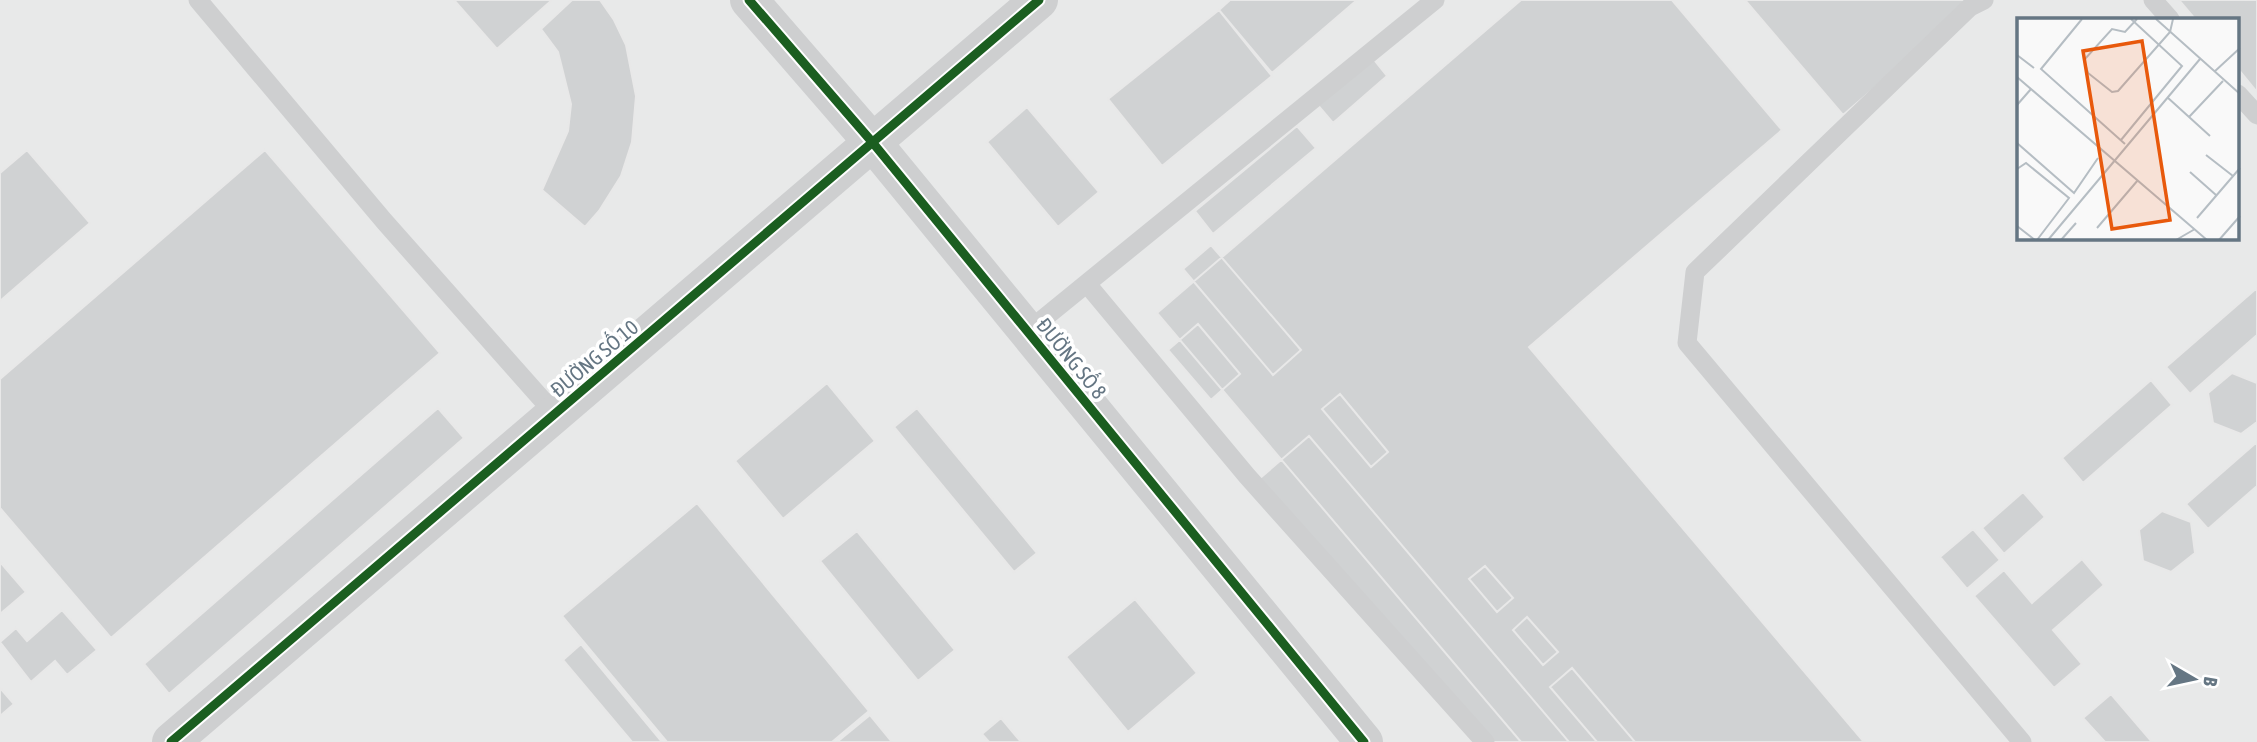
<svg xmlns="http://www.w3.org/2000/svg" width="2257" height="742" font-family="'Asap Condensed',sans-serif">
	<style>
		.built { fill: #e8e9e9; fill-rule: evenodd }
		.building { fill: #d0d2d3; stroke: #e8e8e8; stroke-width: 2 }
		.lines { fill: none; stroke-linecap: round; stroke-linejoin: round }
		.service { stroke: #cecfd0; stroke-width: 19 }
		.minor { stroke: #cecfd0; stroke-width: 38 }
		.cycleway-casing { stroke: #fff; stroke-width: 13 }
		.cycleway { stroke: #1b5e20; stroke-width: 9 }
		.labels { text-anchor: middle; dominant-baseline: central; stroke-width: 7; stroke-linejoin: round; paint-order: stroke }
		.street-label { font-size: 21px; fill: #657683; stroke: #fff }
		.inset-road { fill: none; stroke: #b5bdc3; stroke-width: 2 }
		.view { fill: #e8590c; fill-opacity: 0.15; stroke: #e8590c; stroke-width: 3.5 }
		.inset-edge { fill: none; stroke: #657683; stroke-width: 3.5 }
	</style>
	<rect width="100%" height="100%" fill="#f9f9f9"/>
	<path class="built" d="M0 0H2257V742H0ZM2019 19H2238V238H2019Z"/>
	<path class="building" d="M454 0H552L497 49Z
		M572 0H600L614 20 626 45 636 96 632 142 621 176 599 211 585 227 542 190 568 131 571 104 558 52 541 29Z
		M1230 0H1357L1272 73 1219 10Z
		M1521 0H1672L1782 130 1529 347 1864 742H1521L1157 313Z
		M1745 0H1977L1843 115Z
		M2179 0H2257V92L2238 69V19H2195Z
		M1219 10 1272 76 1162 166 1108 99Z
		M1371 56 1387 76 1333 123 1316 103Z
		M1027 107 1099 192 1058 227 987 142Z
		M1297 126 1316 148 1213 234 1195 211Z
		M27 150 90 223 0 301V173Z
		M265 150 440 353 111 638 0 508V379Z
		M1211 245 1301 350 1273 375 1183 269Z
		M2257 288V335L2190 394 2166 367Z
		M1198 324 1240 374 1211 400 1168 350Z
		M2232 373 2257 383V422L2241 434 2213 423 2208 393Z
		M2151 380 2172 405 2083 483 2062 458Z
		M827 383 875 441 783 519 735 461Z
		M1340 394 1388 452 1371 467 1322 409Z
		M438 408 464 438 169 694 144 664Z
		M917 408 1037 553 1014 572 894 427Z
		M1309 436 1569 742H1482L1259 479Z
		M2257 442V486L2208 529 2186 504Z
		M2023 492 2045 517 2004 554 1982 528Z
		M697 503 869 711 832 742H667L562 616Z
		M2162 511 2191 522 2195 553 2171 572 2143 561 2139 530Z
		M1973 529 2000 560 1967 589 1940 557Z
		M857 531 955 650 918 681 820 561Z
		M2082 559 2104 585 2053 630 2082 664 2054 688 1974 596 2004 570 2032 603Z
		M0 562 26 592 0 614Z
		M1485 566 1513 598 1497 612 1469 579Z
		M1135 599 1197 673 1128 732 1066 657Z
		M62 610 97 650 67 675 55 661 31 682 0 642 16 628 27 641Z
		M1527 617 1558 652 1543 665 1513 630Z
		M581 644 662 742H632L563 660Z
		M1572 668 1635 742H1597L1550 687Z
		M0 688 14 704 0 716Z
		M2111 694 2152 742H2105L2083 718Z
		M870 715 892 742H837Z
		M1001 718 1021 742H989L982 734Z"/>
	<g class="lines">
		<path class="service" d="M198 0 384 221 555 414
			M1984 0 1970 7 1695 272 1687 343 2022 742
			M2153 0 2170 19
			M2238 94 2257 115
			M1087 284 1247 476 1485 742
			M1027 332 1435 0"/>
		<path class="minor" d="M749 0 873 143 1364 742
			M171 742 1039 0"/>
		<defs>
			<path id="cycleway" d="M749 0 873 143 1364 742
				M171 742 1039 0"/>
		</defs>
		<use href="#cycleway" class="cycleway-casing"/>
		<use href="#cycleway" class="cycleway"/>
	</g>
	<g class="labels">
		<g class="street-label">
			<text transform="translate(594 358) rotate(-40)">ĐƯỜNG SỐ 10</text>
			<text transform="translate(1072 358) rotate(51)">ĐƯỜNG SỐ 8</text>
		</g>
	</g>
	<g transform="translate(2017 18)">
		<rect width="222" height="222" fill="#f9f9f9"/>
		<path class="inset-road" d="M65 1 24 51 108 126M120 1 108 14 95 11 67 42 71 55 95 74 101 73 153 14 156 1M139 1 223 76M0 37 17 50M197 54 223 30M0 59 190 222M150 79 193 118M0 87 14 71M172 99 206 63M104 122 165 48 114 1M0 125 57 175 81 140M189 137 216 158M0 151 9 145 52 180 20 222M173 154 199 177M180 200 223 150M0 208 18 222M80 210 121 162M31 222 183 41M44 222 59 205M159 222 178 211M202 222 223 198"/>
		<path class="view" d="M125 23 153 202 95 211 66 33Z"/>
		<rect width="222" height="222" class="inset-edge"/>
	</g>
	<g transform="translate(2194 679) rotate(99)" stroke="#ffffff" stroke-width="5" paint-order="stroke">
	<path d="M0-5L12 26L0 18L-12 26Z" fill="#657683"/>
	<text y="-10" font-size="19" font-weight="bold" text-anchor="middle" fill="#657683">B</text>
	</g>
</svg>
